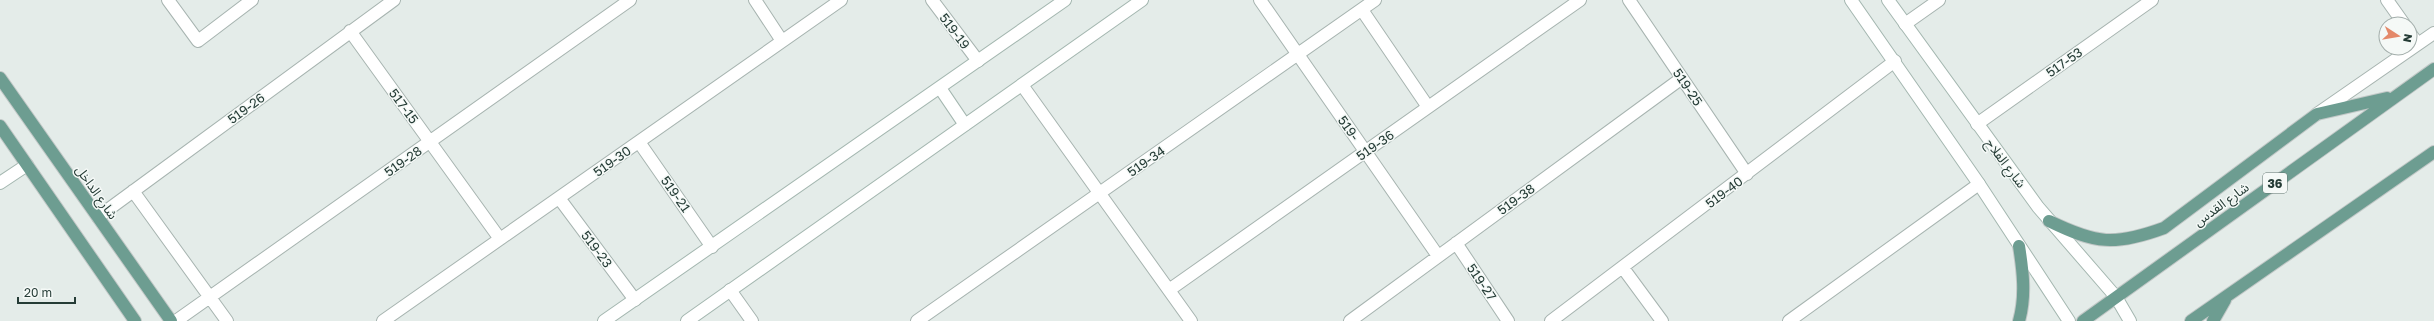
<svg xmlns="http://www.w3.org/2000/svg" width="2434" height="321" font-family="'Golos Text','Noto Sans Arabic',sans-serif">
	<style>
		.lines { fill: none; stroke-linecap: round; stroke-linejoin: round }
		.street-casing { stroke: #a7b4b0; stroke-width: 14 }
		.secondary-casing { stroke: #a4b7b0; stroke-width: 14 }
		.primary-casing { stroke: #c2c8c7; stroke-width: 14 }
		.street { stroke: #fff; stroke-width: 12 }
		.secondary { stroke: #fff; stroke-width: 12 }
		.primary { stroke: #6d9d91; stroke-width: 12 }
		.labels { text-anchor: middle; dominant-baseline: central; stroke-width: 3; stroke-linejoin: round; paint-order: stroke }
		.shield { fill: #f5f9f7; stroke: #637570; stroke-width: 1 }
		.shield-label { font-size: 12px; font-weight: bold; fill: #253c36 }
		.street-label { font-size: 13px; fill: #253c36; stroke: #f5f9f7 }
	</style>
	<rect width="100%" height="100%" fill="#e4ece9"/>
	<g class="lines">
		<defs>
			<path id="street" d="M168 0 198 41 252 0
				M755 0 782 41
				M932 0 978 61
				M1260 0 1438 256
				M1629 0 1747 174
				M2387 0 2404 24
				M1362 10 1428 107
				M1905 24 1939 0
				M350 31 500 239
				M2410 33 2418 44
				M1022 85 1191 321
				M2317 114 2434 33
				M1977 124 2152 0
				M639 142 712 247
				M133 191 227 321
				M559 198 635 300
				M98 217 394 0
				M1456 243 1508 321
				M1623 268 1662 321
				M730 290 752 321
				M1169 290 1580 0
				M176 321 630 0
				M383 321 841 0
				M917 321 1375 0
				M1350 321 1682 78
				M1551 321 1895 61
				M1789 321 1979 184"/>
			<path id="secondary" d="M1851 0 1979 184 2069 321
				M1888 0 2038 207 2116 297 2130 321
				M940 88 965 125
				M0 183 27 165
				M604 321 1065 0
				M687 321 1142 0"/>
			<path id="primary" d="M0 78 171 321
				M0 126 135 321
				M2049 221C2096 244 2115 246 2164 228L2317 114 2387 98
				M2019 321C2026 296 2023 271 2019 246
				M2083 321 2434 69
				M2191 321 2434 152
				M2213 321 2225 300"/>
		</defs>
		<use href="#street" class="street-casing"/>
		<use href="#secondary" class="secondary-casing"/>
		<use href="#primary" class="primary-casing"/>
		<use href="#street" class="street"/>
		<use href="#secondary" class="secondary"/>
		<use href="#primary" class="primary"/>
	</g>
	<g class="labels">
		<rect class="shield" x="2263" y="173" width="24" height="20" rx="3"/>
		<g class="shield-label">
			<text x="2275" y="183">36</text>
		</g>
		<g class="street-label">
			<text transform="translate(955 31) rotate(53)">519-19</text>
			<text transform="translate(2064 62) rotate(-35)">517-53</text>
			<text transform="translate(1688 87) rotate(56)">519-25</text>
			<text transform="translate(404 106) rotate(54)">517-15</text>
			<text transform="translate(246 108) rotate(-36)">519-26</text>
			<text transform="translate(1349 128) rotate(55)">519-</text>
			<text transform="translate(1375 145) rotate(-35)">519-36</text>
			<text transform="translate(403 161) rotate(-35)">519-28</text>
			<text transform="translate(612 161) rotate(-35)">519-30</text>
			<text transform="translate(1146 161) rotate(-35)">519-34</text>
			<text transform="translate(2006 163) rotate(53)">شارع الفلاح</text>
			<text transform="translate(97 192) rotate(55)">شارع الداخل</text>
			<text transform="translate(1724 192) rotate(-37)">519-40</text>
			<text transform="translate(676 194) rotate(55)">519-21</text>
			<text transform="translate(1516 199) rotate(-36)">519-38</text>
			<text transform="translate(2221 204) rotate(-36)">شارع القدس</text>
			<text transform="translate(597 249) rotate(53)">519-23</text>
			<text transform="translate(1482 282) rotate(56)">519-27</text>
		</g>
	</g>
	<g transform="translate(2398 36) rotate(102)"><circle r="19" fill="#f5f9f7" stroke="#a2adaa"/>
	<path d="M0-3L7 15L0 10L-7 15Z" fill="#e4896a"/>
	<text y="-6" font-size="11" font-weight="bold" text-anchor="middle" fill="#253c36">N</text>
	</g>
	<path d="M18 297v6h57v-6" fill="none" stroke="#253c36" stroke-width="2"/>
	<text x="24" y="297" font-size="12" fill="#253c36" stroke="#f5f9f7" stroke-width="3" paint-order="stroke">20 m</text>
</svg>
